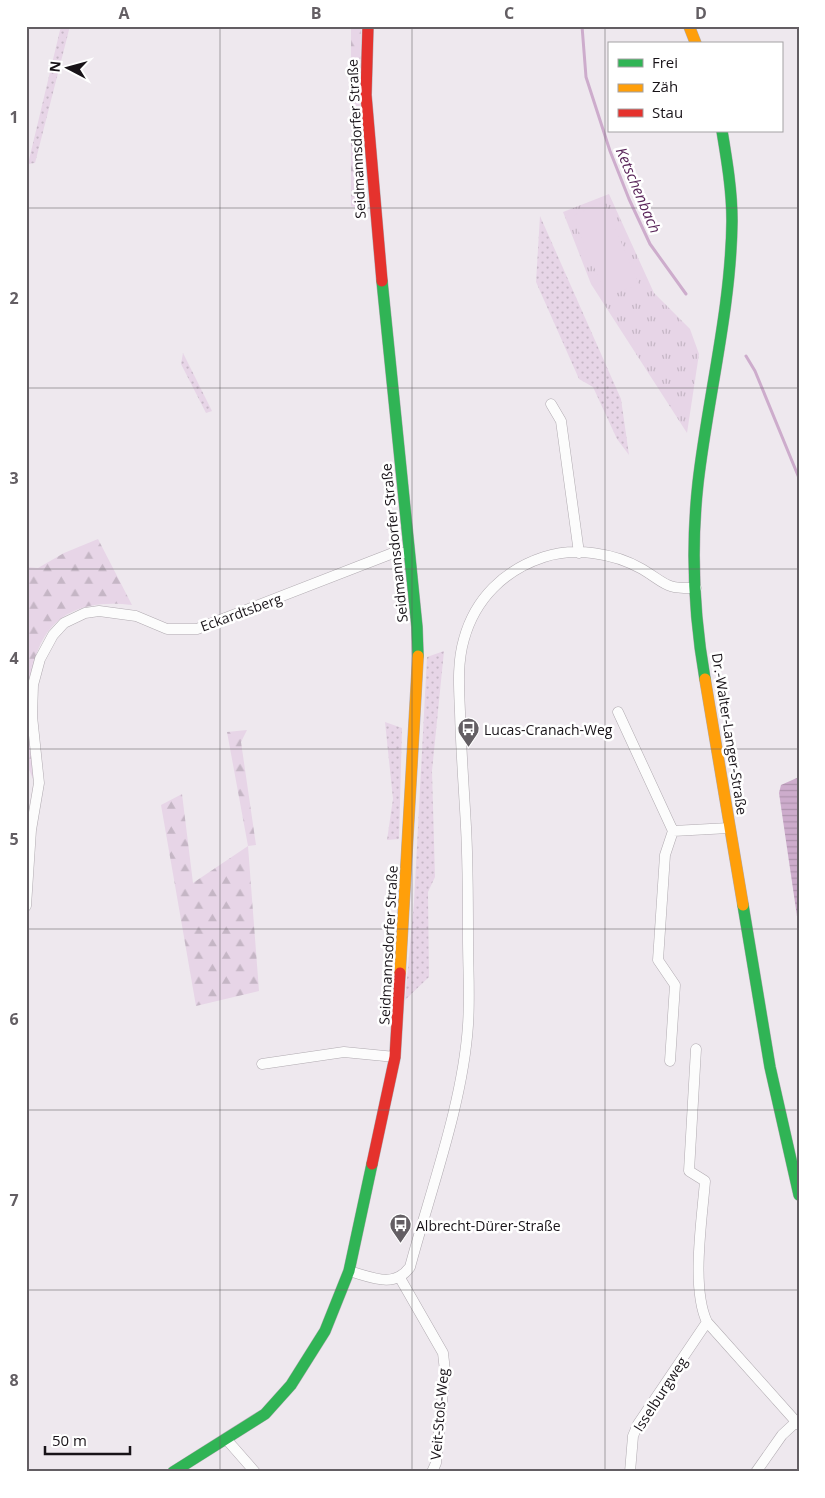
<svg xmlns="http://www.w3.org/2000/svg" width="825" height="1498" font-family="'Open Sans',sans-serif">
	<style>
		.grass { fill: url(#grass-dots) }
		.forest { fill: url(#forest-firs) }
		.park { fill: url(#park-tufts) }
		.pitch { fill: #e7d5e7 }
		.water { fill: url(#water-rules) }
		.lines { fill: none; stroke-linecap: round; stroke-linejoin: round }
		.stream { stroke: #cdaccc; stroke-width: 3 }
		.street-casing { stroke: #b0aab0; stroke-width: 11 }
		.fast-casing { stroke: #b0aab0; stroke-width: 12 }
		.slow-casing { stroke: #b0aab0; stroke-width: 12 }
		.jam-casing { stroke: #b0aab0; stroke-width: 12 }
		.street { stroke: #fcfcfc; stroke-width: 10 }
		.fast { stroke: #30b455; stroke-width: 11 }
		.slow { stroke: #ff9f0a; stroke-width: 11 }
		.jam { stroke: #e5322d; stroke-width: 11 }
		.grid { fill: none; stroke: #635e63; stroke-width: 1; stroke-opacity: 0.55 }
		.labels { text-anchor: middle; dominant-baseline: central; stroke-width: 5; stroke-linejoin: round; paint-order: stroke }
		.street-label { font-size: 14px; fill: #181318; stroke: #fff }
		.poi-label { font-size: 14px; fill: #181318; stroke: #fff; text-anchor: start }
		.water-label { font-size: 15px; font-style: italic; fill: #592459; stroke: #fff }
		.neatline { fill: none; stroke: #635e63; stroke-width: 2 }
		.grid-label { font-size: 16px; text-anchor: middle; font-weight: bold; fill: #635e63 }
	</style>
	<defs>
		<pattern id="grass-dots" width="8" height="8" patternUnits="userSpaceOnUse" patternTransform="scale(1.25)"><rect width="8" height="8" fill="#e7d5e7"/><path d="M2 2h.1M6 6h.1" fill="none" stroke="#c5b6c5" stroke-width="1.8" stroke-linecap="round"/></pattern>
		<pattern id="forest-firs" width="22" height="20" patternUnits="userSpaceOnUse" patternTransform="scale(1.25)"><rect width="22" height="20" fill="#e7d5e7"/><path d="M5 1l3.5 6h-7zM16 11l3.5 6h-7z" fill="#c5b6c5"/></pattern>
		<pattern id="park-tufts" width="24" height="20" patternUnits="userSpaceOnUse" patternTransform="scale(1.25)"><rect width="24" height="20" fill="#e7d5e7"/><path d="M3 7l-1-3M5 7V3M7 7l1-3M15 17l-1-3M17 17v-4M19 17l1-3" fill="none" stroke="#c5b6c5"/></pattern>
		<pattern id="water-rules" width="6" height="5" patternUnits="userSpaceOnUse" patternTransform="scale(1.25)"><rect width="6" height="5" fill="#cdaccc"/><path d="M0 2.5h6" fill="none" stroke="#af93ae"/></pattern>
	</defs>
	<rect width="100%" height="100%" fill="#eee8ee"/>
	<path class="grass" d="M61 26H70L35 163 28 164Z
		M540 216 621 399 629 455 617 439 593 387 579 379 536 282Z
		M183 353 212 411 206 413 181 364Z
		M444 651 432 771 435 877 428 892 429 977 405 1000 414 902 427 657Z
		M385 722 402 728 399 839 387 840 393 799Z"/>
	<path class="forest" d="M351 26H361L359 147 362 188 359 209 351 206Z
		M98 539 132 605C13 591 25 703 35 784L26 762V567L38 568 64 553Z
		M247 730 241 742 256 845 248 846 259 991 196 1006 161 805 182 794 193 883 248 846 227 732Z"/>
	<path class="park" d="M609 194 654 293 690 329 699 354 687 433 591 284 563 212Z"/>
	<path class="pitch" d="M604 202 639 284 607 297 572 216Z"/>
	<path class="water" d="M799 777V930L779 793 781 785Z"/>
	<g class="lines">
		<path class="stream" d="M582 26 586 77 610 151 629 199 650 244 686 294
			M746 356 755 371 799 478"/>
		<defs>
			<path id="street" d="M551 404 561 421 579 553
				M618 712 673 831 665 855 658 960 675 985 670 1061
				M673 831 729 828
				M26 906 31 830 39 783 32 716 33 685 40 659 53 635 64 623 85 613 99 611 136 616 167 629H197L393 553H409
				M696 1049 689 1171 705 1181C702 1220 691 1288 707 1322L799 1425
				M262 1064 344 1052 395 1057
				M349 1271C371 1277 394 1289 410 1267 430 1192 463 1103 468 1025 470 996 468 967 468 938 468 901 468 864 466 827 464 789 461 751 460 712 459 688 457 663 464 639 475 599 504 570 544 557 575 547 614 553 642 569 667 584 664 589 696 588
				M400 1278 443 1353 445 1371 436 1463 432 1472
				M227 1440 255 1472
				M630 1472 633 1436 638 1424 707 1322
				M756 1472 782 1435 796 1422"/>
			<path id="fast" d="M382 281 417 627 418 656
				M705 679C694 616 691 547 698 483 708 396 731 309 732 221 732 191 727 161 722 131
				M743 905 770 1067 799 1195
				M173 1472 265 1414 291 1385 325 1331 349 1271 372 1164"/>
			<path id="slow" d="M689 26 696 44
				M705 679 743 905
				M400 973 418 656"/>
			<path id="jam" d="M368 26 366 95 382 281
				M372 1164 395 1057 400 973"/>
		</defs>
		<use href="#street" class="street-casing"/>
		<use href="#fast" class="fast-casing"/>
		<use href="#slow" class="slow-casing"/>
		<use href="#jam" class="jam-casing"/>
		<use href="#street" class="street"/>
		<use href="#fast" class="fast"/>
		<use href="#slow" class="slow"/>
		<use href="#jam" class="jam"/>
	</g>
	<path class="grid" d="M220 26V1472M412 26V1472M605 26V1472M26 208H799M26 388H799M26 569H799M26 749H799M26 929H799M26 1110H799M26 1290H799"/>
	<defs>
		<symbol id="bus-pin" viewBox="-11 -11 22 30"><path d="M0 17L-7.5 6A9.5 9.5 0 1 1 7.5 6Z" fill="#635e63" stroke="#fff"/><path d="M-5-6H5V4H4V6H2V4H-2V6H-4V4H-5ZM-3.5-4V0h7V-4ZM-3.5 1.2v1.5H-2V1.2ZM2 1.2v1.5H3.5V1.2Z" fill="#fff"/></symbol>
	</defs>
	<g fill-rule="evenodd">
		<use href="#bus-pin" x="456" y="716" width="25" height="34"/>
		<use href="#bus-pin" x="388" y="1212" width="25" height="34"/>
	</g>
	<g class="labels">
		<g class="street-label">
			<text transform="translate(356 139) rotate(-93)">Seidmannsdorfer Straße</text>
			<text transform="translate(394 543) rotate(-96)">Seidmannsdorfer Straße</text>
			<text transform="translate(241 612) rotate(-20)">Eckardtsberg</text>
			<text transform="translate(730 734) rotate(81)">Dr.-Walter-Langer-Straße</text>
			<text transform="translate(388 945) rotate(-87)">Seidmannsdorfer Straße</text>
			<text transform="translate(660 1394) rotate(-57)">Isselburgweg</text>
			<text transform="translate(439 1414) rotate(-85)">Veit-Stoß-Weg</text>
		</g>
		<g class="poi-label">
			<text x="484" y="729">Lucas-Cranach-Weg</text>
			<text x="416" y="1225">Albrecht-Dürer-Straße</text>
		</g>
		<g class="water-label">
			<text transform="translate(639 190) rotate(67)">Ketschenbach</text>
		</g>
	</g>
	<rect width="825" height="1498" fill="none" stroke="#ffffff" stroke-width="55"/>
	<rect x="608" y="42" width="175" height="90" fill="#ffffff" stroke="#a3a1a3"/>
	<rect x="618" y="59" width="25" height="8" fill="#30b455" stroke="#a3a1a3"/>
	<text x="652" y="68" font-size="15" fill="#181318">Frei</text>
	<rect x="618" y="84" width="25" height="8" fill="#ff9f0a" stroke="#a3a1a3"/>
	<text x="652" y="92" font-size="15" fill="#181318">Zäh</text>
	<rect x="618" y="109" width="25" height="8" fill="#e5322d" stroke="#a3a1a3"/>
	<text x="652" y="118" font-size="15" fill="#181318">Stau</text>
	<g transform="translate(68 68) rotate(276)" stroke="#ffffff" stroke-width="4" paint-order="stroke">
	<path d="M0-4L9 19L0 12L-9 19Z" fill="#181318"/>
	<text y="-8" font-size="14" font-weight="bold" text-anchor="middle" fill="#181318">N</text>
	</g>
	<path d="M45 1446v8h85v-8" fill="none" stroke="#181318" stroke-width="2.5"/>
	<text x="52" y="1446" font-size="15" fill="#181318" stroke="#ffffff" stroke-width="4" paint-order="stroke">50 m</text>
	<rect x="28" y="28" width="770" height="1442" class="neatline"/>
	<g class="grid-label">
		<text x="124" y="19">A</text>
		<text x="316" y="19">B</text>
		<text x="509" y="19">C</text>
		<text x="701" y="19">D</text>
		<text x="14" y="123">1</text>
		<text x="14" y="304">2</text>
		<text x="14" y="484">3</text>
		<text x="14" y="664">4</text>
		<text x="14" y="845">5</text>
		<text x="14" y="1025">6</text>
		<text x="14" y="1206">7</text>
		<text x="14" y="1386">8</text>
	</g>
</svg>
